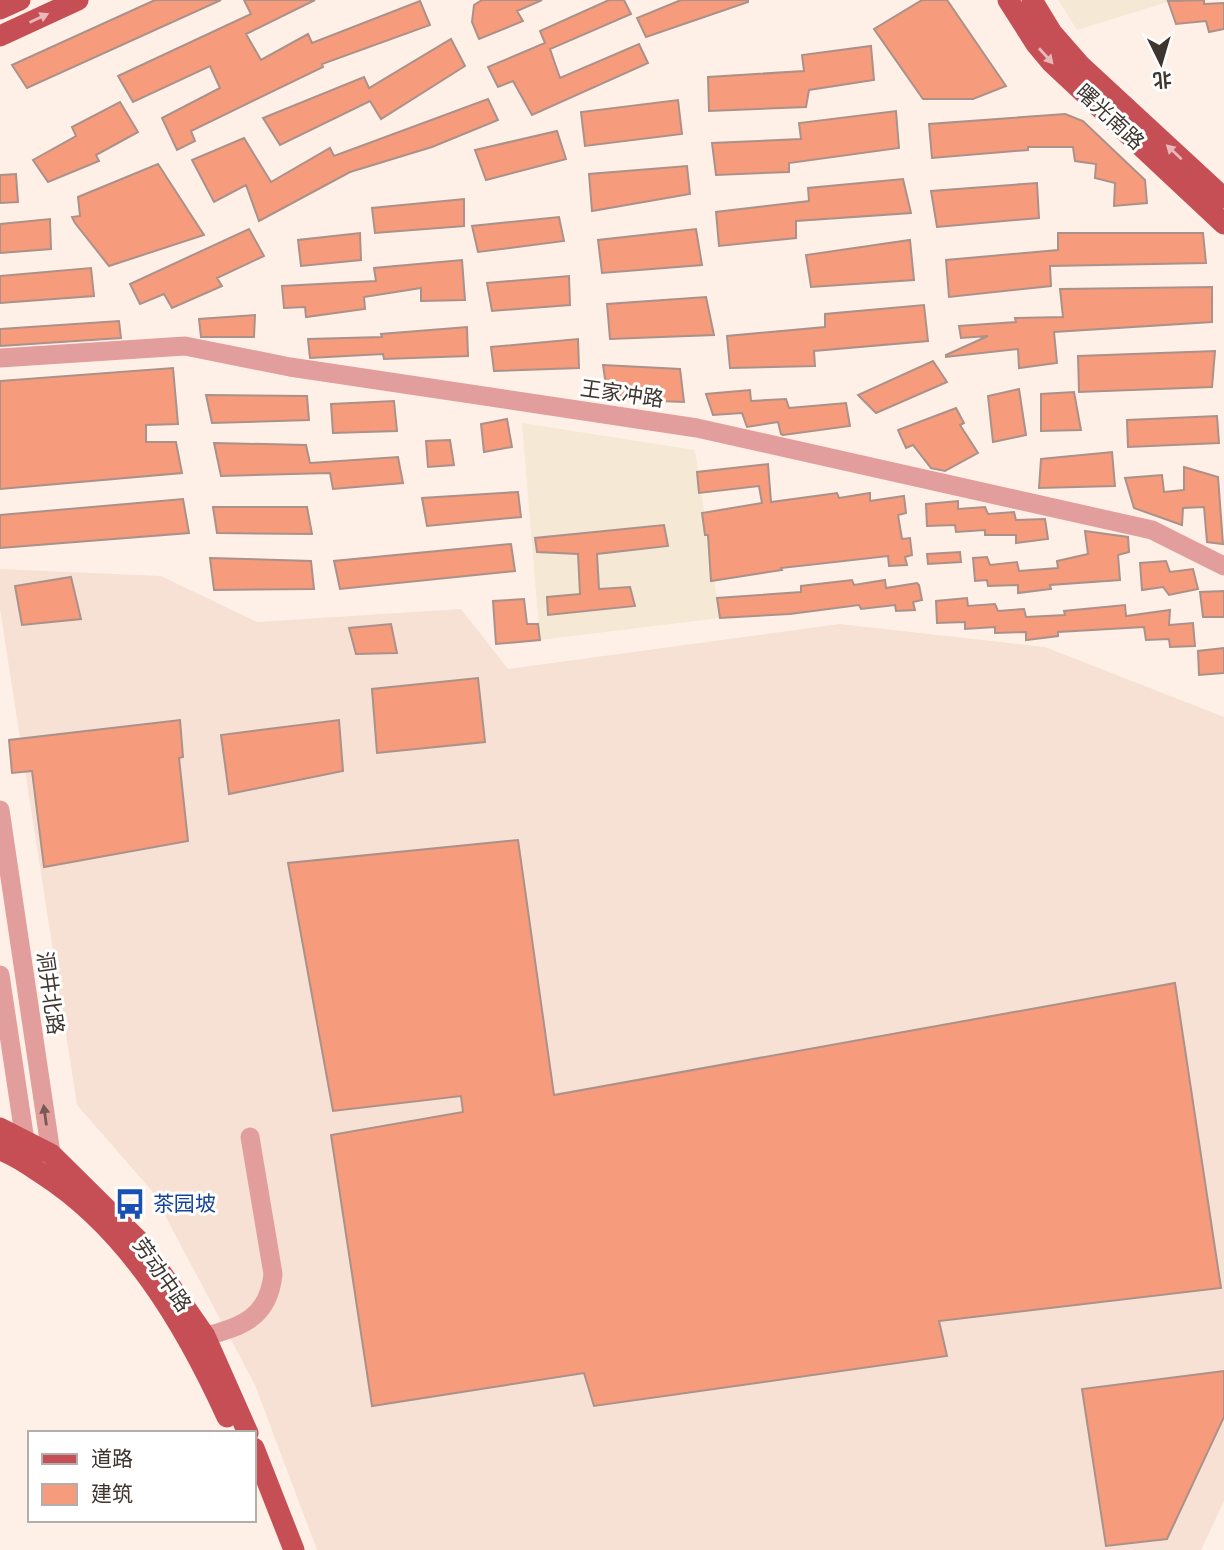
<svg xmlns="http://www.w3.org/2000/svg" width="1224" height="1550" font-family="'Nunito Sans','Noto Sans SC',sans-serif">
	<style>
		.industrial { fill: #f6e1d4 }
		.education { fill: #f5e8d4 }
		.building { fill: #f69b7c; stroke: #ab9189; stroke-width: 2 }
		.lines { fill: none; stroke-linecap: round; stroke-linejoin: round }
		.minor { stroke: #e19e9c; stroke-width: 19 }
		.major { stroke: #c54f54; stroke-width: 21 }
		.oneway { fill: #e8b9bb }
		.oneway2 { fill: #775a55 }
		.labels { text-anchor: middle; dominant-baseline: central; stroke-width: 6; stroke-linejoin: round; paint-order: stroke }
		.street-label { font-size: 21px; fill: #3e352f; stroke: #fff }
		.transit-label { font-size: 21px; fill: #164399; stroke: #fff; text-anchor: start }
	</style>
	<rect width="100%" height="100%" fill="#fff0e7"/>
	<path class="industrial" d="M0 569 161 576 257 622 461 609 508 669 840 624 1045 647 1224 717V1501L1201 1550H317L255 1385 152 1191 77 1105 0 609Z"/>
	<path class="education" d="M1058 0H1174L1077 30Z
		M522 423 695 450 720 618 540 640Z"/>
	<path class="building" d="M155 0H221L27 88 12 65Z
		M244 0H315L246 34 261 60 308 34 312 43 420 1 430 25 322 64 323 67 191 131 195 141 177 150 162 118 220 88 210 66 133 102 118 76 251 14Z
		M482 0H542L517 11 523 21 479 39 472 22 474 5Z
		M609 0H624L631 14 550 49 560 78 639 44 648 63 532 115 513 81 498 87 488 67 545 43 540 31Z
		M681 0H748V2L646 37 637 18Z
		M922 0H947L1006 86 973 99H923L874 29Z
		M1204 0V4L1224 3V29L1209 32 1206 21 1176 24 1168 1Z
		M451 39 465 66 381 119 370 101 280 145 263 118 364 77 369 88Z
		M871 46 874 80 809 90 806 107 709 111 708 77 804 71 802 55Z
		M488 99 498 120 432 147 350 172 259 221 246 185 214 202 192 160 244 138 271 182 330 148 334 156Z
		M678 100 682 134 585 146 581 112Z
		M120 102 138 132 96 155 99 161 48 182 33 160 76 136 72 127Z
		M896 111 899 148 789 163V172L716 175 712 143 801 139 799 123Z
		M1065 114 1083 121 1145 180 1147 203 1114 206 1115 183 1095 178 1096 164 1075 161 1073 147H1028V150L932 158 929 124Z
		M557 131 566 159 486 180 475 150Z
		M158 164 204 235 109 266 75 223 72 217 80 216 78 197Z
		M687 166 690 194 592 211 589 174Z
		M16 174 18 202 0 203V175Z
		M903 179 911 213 796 221V238L719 246 716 212 809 201 808 188Z
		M1037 183 1039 218 937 227 931 191Z
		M464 199V226L375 233 372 208Z
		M559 217 564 241 478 252 472 226Z
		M50 219 51 249 0 253V224Z
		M249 229 264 256 217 278 222 286 172 308 164 294 140 304 130 284Z
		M696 229 702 265 602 273 598 240Z
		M360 233 361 260 301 266 298 240Z
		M1058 233H1203L1206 263 1050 266 1051 286 949 297 946 260 1058 250Z
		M910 240 914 280 811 287 806 255Z
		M462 260 465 300 421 301V288L364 297 365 309 306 317 305 307 284 308 282 286 376 281 374 268Z
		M91 268 94 296 0 303V276Z
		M569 276 570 305 492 311 487 283Z
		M1212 287V322L1054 332 1057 363 1019 368 1018 349 946 357V355L988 336 961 338 959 326 1016 322 1015 318 1063 317 1060 289Z
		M706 297 714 335 610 339 607 304Z
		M924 305 928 341 814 351 815 366 730 368 727 336 825 327V314Z
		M255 315 254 337H201L199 319Z
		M119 321 121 338 0 346V329Z
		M467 327 468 356 384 359 383 354 310 358 308 339 382 337 381 334Z
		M578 339 579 368 494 371 491 347Z
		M1215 351 1212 387 1079 392 1078 356Z
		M933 361 947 382 876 413 858 395Z
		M603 365 680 369 684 402 608 399Z
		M173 368 178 424 146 425V442H176L182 473 0 489V381Z
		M1019 389 1026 435 993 442 988 396Z
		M750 390 751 401 786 399 789 408 846 403 850 426 783 435 781 434 778 422 747 427 742 413 713 415 706 394Z
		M1074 392 1081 430 1041 431V394Z
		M206 395 307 396 309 420 212 423Z
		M394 401 397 431 333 433 331 404Z
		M956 408 964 423 960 425 978 453 945 471 931 468 913 445 906 448 898 430Z
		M1217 416 1219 443 1128 447 1127 420Z
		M507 419 512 447 484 452 481 424Z
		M450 440 454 465 428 467 426 441Z
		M214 443 306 445 310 463 398 457 403 483 333 489 330 473 221 476Z
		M1112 452 1115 486 1039 488 1041 459Z
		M768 464 771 502 837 493 839 498 870 493V501L904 496 906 513 898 515 902 539 910 538 912 555 905 557 907 565 889 566 888 556 781 568 782 570 711 581 708 535H705L702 513 762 503 759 486 699 493 697 472Z
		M1184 467 1218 477 1223 544 1207 542 1204 507 1183 508 1182 525 1134 508 1125 478 1162 475 1164 492 1184 490Z
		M518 492 521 517 427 526 422 498Z
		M183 499 189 533 0 548V515Z
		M958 501V509L985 507 988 514 1014 512 1016 520 1045 519 1048 539 1016 543V535H985V530L956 532 955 525 927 526 926 504Z
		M213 507H307L312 534 217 533Z
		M664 525 668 546 597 554 599 589 630 587 635 606 548 615 547 597 580 594 578 554 537 552 535 538Z
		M1085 531 1128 537 1129 552 1118 555 1120 580 1050 585 1051 589 1018 593V585L988 586 987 580 975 581 973 558 987 557 990 565 1017 562 1019 571 1058 568 1057 561 1088 554Z
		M511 544 515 571 340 589 334 561Z
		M960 552 961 562 928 564 927 554Z
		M210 558 311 561 314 589 214 590Z
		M1166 561 1170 572 1193 569 1198 589 1169 595 1163 587 1142 590 1140 563Z
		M71 577 81 619 22 625 15 586Z
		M852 580 854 585 885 580 886 588 917 583 919 585 922 600 913 602 915 610 896 611 895 605 861 609 859 605 790 614 720 618 717 598 801 592V586Z
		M1224 591V617H1203L1200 592Z
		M967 598 968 606 995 604 998 611 1024 609 1026 617 1065 615 1064 611 1125 605 1126 616 1170 610 1169 625 1193 623 1195 646 1170 647 1169 639 1146 640 1144 627 1058 632V636L1026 640V632L995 633V627L965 629V622L937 623 936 601Z
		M524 599 527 624H538L540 640 496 644 493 601Z
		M391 624 397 653 356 654 349 628Z
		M1224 648V673L1199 675 1198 651Z
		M478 678 485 742 377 753 372 689Z
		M180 720 183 757 179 758 188 841 44 867 32 771 12 773 9 740Z
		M339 720 343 771 229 794 221 735Z
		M518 840 554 1095 1175 983 1221 1288 939 1321 947 1356 594 1406 584 1373 372 1406 331 1135 463 1112 461 1096 333 1111 288 863Z
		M1224 1371V1417L1167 1539 1106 1546 1082 1389Z"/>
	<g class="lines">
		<path class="minor" d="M0 358 185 346 290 367 697 428 1152 530 1224 566
			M0 810 53 1167
			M0 975 27 1154
			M190 1341C232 1328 268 1325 273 1274L250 1137"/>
		<path class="major" d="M1008 0 1036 44 1051 62 1224 224
			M1032 0 1052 33 1080 65 1224 198
			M0 9 20 0
			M0 36 78 0
			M0 1128 51 1154 140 1242 205 1336 248 1433
			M0 1150C15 1155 29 1165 42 1174 129 1230 185 1325 227 1417
			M254 1448 294 1550"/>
	</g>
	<defs><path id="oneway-solid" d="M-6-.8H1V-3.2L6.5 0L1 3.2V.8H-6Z" transform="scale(1.75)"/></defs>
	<g class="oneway">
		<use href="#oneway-solid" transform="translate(39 18) rotate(-25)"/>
		<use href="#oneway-solid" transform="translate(1046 56) rotate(48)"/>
		<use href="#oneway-solid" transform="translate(1174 152) rotate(-137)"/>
	</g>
	<use class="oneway2" href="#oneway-solid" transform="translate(45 1115) rotate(-98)"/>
	<defs>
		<symbol id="bus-bare" viewBox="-9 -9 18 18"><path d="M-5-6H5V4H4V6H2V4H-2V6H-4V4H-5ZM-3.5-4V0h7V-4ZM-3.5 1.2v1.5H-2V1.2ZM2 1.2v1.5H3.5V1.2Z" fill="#1a4fb4" stroke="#fff" stroke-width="2.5" paint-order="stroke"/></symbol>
	</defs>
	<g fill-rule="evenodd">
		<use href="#bus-bare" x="108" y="1182" width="44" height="44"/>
	</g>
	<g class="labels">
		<g class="street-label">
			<text transform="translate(1110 117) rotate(43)">曙光南路</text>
			<text transform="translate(622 394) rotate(8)">王家冲路</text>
			<text transform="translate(50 993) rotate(82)">洞井北路</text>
			<text transform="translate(162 1275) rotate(55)">劳动中路</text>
		</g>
		<g class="transit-label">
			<text x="153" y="1204">茶园坡</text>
		</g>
	</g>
	<rect x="28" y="1431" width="228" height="91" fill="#ffffff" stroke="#b2aeac" stroke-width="2"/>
	<rect x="42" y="1454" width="35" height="10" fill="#c54f54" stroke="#b2aeac" stroke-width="2"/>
	<text x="91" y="1466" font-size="21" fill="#3e352f">道路</text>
	<rect x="42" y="1484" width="35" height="21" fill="#f69b7c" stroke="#b2aeac" stroke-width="2"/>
	<text x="91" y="1501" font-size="21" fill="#3e352f">建筑</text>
	<g transform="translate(1161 63) rotate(175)" stroke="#ffffff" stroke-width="5" paint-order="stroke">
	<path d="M0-5L12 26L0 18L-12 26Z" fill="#3e352f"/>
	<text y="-10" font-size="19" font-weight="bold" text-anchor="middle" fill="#3e352f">北</text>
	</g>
</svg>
